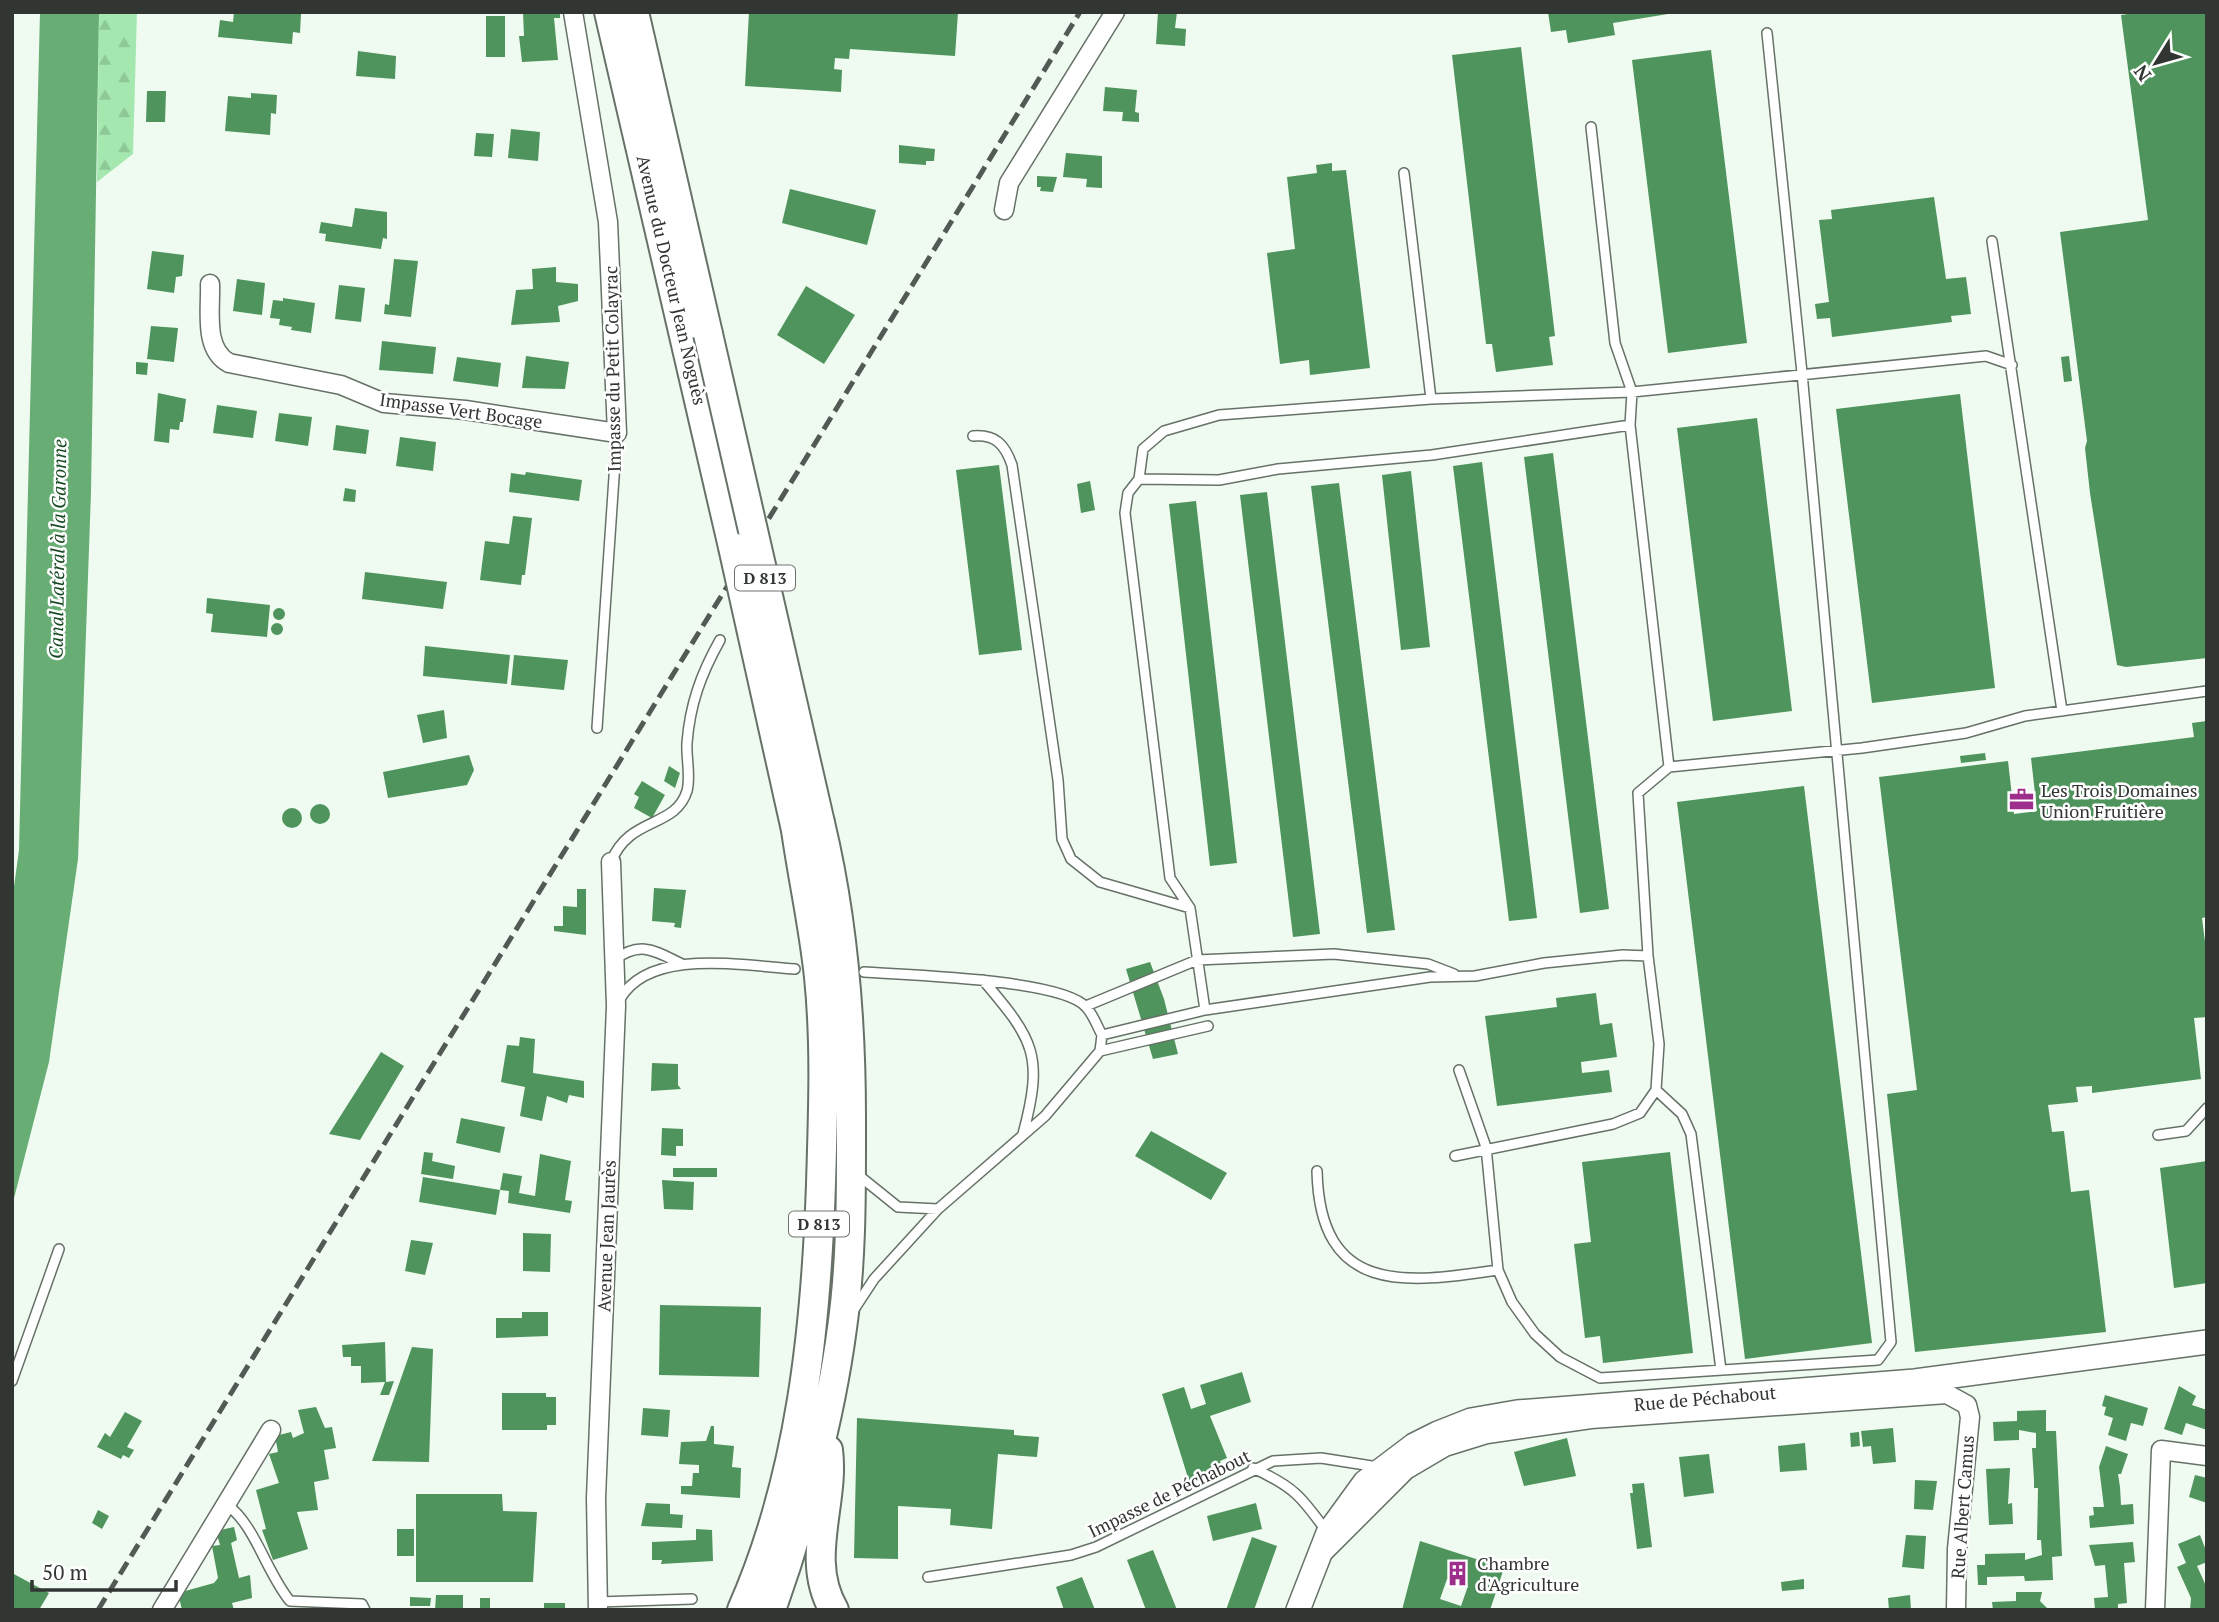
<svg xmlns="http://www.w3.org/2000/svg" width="2219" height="1622" font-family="'PT Serif',serif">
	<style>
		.forest { fill: url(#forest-firs) }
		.water { fill: #67ad74 }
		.building { fill: #4e945c; fill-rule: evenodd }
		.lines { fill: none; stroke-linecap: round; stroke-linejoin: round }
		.service-casing { stroke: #667167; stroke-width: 12 }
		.minor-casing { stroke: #667167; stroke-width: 21 }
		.tertiary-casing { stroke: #667167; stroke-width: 26 }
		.primary-casing { stroke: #667167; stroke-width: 32 }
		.service { stroke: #fff; stroke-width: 9 }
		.minor { stroke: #fff; stroke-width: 18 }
		.tertiary { stroke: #fff; stroke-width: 23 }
		.primary { stroke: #fff; stroke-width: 28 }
		.rail { stroke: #535954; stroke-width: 5; stroke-dasharray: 14 7; stroke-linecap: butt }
		.primary-bridge-casing { stroke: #667167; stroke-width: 32; stroke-linecap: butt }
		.primary-bridge { stroke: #fff; stroke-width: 28 }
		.labels { text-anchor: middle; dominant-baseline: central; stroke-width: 5; stroke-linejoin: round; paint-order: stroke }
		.shield { fill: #fff; stroke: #707270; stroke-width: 2 }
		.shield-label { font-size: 16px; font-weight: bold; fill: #323632 }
		.street-label { font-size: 18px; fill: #323632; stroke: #fff }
		.poi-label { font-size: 18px; fill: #323632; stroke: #fff; text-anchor: start }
		.water-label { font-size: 19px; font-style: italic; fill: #164a23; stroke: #fff }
	</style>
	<defs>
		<pattern id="forest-firs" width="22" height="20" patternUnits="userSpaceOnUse" patternTransform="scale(1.75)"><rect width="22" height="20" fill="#a4e8af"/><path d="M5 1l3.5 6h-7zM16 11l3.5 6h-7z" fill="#8ec897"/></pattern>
	</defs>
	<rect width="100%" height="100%" fill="#effbf0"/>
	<path class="forest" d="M99 12H137L133 154 97 182Z"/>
	<path class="water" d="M40 12H99L91 492 78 859 49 1062 12 1206V901L19 850Z"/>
	<path class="building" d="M234 12 301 14 300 33 293 32 292 44 218 37 220 20 233 22Z
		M523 12H560V18H554L558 60 522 62 519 36H524Z
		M749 12H958L955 56 850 49 849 59 835 58 834 69 842 70 841 92 745 86Z
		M1158 12H1177L1175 28 1186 29 1185 46 1156 44Z
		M1548 12H1668V14L1613 23 1615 35 1568 43 1566 30 1551 32Z
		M2141 12H2207V658L2126 667 2117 665 2090 493 2085 448 2087 441 2060 232 2148 220 2121 15Z
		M486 16H505V57H486Z
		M1521 47 1555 336 1549 337 1553 365 1496 372 1492 344H1486L1452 55Z
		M1711 50 1747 343 1668 353 1632 60Z
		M358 51 396 56 395 79 356 76Z
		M1105 87 1137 90 1135 112 1139 113V122L1122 121 1123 112 1103 111Z
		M147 91H166L165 122H146Z
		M251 93 277 95 276 114 271 113 270 135 225 131 228 96 251 98Z
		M511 129 540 132 538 161 508 158Z
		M476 133 494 134 492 157 474 156Z
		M899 145 935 149 934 161H926V165L899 163Z
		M1066 153 1102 156V188L1086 187 1087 179 1063 177Z
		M1332 163V171L1346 170 1370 368 1310 375 1309 360 1280 364 1267 253 1295 249 1287 177 1317 173 1316 165Z
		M1037 176 1057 177 1053 192 1040 191 1041 187H1037Z
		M790 189 876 210 867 245 782 223Z
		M1934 197 1946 279 1966 277 1971 314 1951 316 1952 322 1832 337 1830 318 1817 319 1815 304 1829 302 1819 220 1832 219 1831 210Z
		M355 208 387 212V239L383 238 381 249 325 241 326 234 319 233 321 222 352 227Z
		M152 251 184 255 182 276 176 277 174 293 147 289Z
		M394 259 418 261 411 317 384 314 385 304 389 305Z
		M556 267V282L578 284V301L558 306 560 322 511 325 516 290 533 289 532 269Z
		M237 279 265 283 262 315 233 311Z
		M339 285 365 288 361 322 335 319Z
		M806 286 855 315 824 364 777 335Z
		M283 298 315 303 311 333 291 330 292 327 279 325 280 319 270 318 273 300 283 301Z
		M151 326 178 328 174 362 147 359Z
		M382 341 436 347 433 374 379 370Z
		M526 356 569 362 565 389 522 388Z
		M2069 356 2072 381 2064 382 2061 357Z
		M457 357 501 363 498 387 453 381Z
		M136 362 148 363 147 375 136 374Z
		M158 393 186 399 183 422H180L179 430 170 429 169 443 154 441Z
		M1960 394 1995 688 1872 703 1836 409Z
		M217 405 257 411 253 438 213 433Z
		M279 413 312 417 308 446 275 441Z
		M1757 418 1792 711 1713 721 1677 428Z
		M336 425 369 430 366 454 333 450Z
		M400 437 436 442 433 471 396 466Z
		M1553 453 1609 909 1580 913 1524 457Z
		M1482 462 1537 918 1509 921 1453 466Z
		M999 465 1022 650 979 655 956 470Z
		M1411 471 1430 647 1401 650 1382 475Z
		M526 472 582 480 579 501 509 492 511 473 525 475Z
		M1090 481 1095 510 1081 513 1077 484Z
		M1339 483 1395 930 1367 933 1311 486Z
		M345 488 356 490 355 502 343 501Z
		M1267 492 1320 934 1293 937 1240 495Z
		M1196 501 1237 863 1210 866 1169 504Z
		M513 516 532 518 525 575H522L521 585 480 580 485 541 509 544Z
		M365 572 447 582 443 609 362 599Z
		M207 598 270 605 267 637 211 632 213 614 206 613Z
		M273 614a6 6 0 1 1 12 0a6 6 0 1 1-12 0Z
		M271 629a6 6 0 1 1 12 0a6 6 0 1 1-12 0Z
		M425 646 510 655 507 684 423 676Z
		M514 655 568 660 564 690 511 685Z
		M444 710 447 738 423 743 417 715Z
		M2207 721V917L2202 918 2207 958V1017L2194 1018 2201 1079 2092 1093V1086L2076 1087 2078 1102 2048 1105 2052 1132 2064 1131 2071 1192 2089 1190 2106 1332 1915 1352 1887 1094 1917 1090 1879 777 2008 761 2014 814 2037 811 2031 758 2194 737 2192 723Z
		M1985 753 1986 760 1961 763 1960 756Z
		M469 755 474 770 467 785 388 798 383 772Z
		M669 766 680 773 675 788 664 781Z
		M642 781 665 795 652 818 634 808 639 797 634 794Z
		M1804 786 1872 1343 1745 1359 1677 802Z
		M310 814a10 10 0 1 1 20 0a10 10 0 1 1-20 0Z
		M282 818a10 10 0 1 1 20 0a10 10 0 1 1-20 0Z
		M654 888 686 890 681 928 674 927 675 923 652 921Z
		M577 889H586V935L554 931V926H563V906L577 907Z
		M1150 962 1164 999 1178 1054 1153 1059 1126 969Z
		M1596 993 1600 1025 1612 1023 1617 1057 1581 1062 1582 1073 1609 1070 1612 1092 1497 1106 1485 1016 1557 1007 1556 998Z
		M520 1037 535 1039 533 1073 584 1081V1098L569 1095 567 1103 547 1096 542 1121 520 1116 525 1087 501 1082 507 1045 519 1046Z
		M381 1052 404 1066 360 1140 329 1134Z
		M652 1063 678 1064V1085L681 1089 651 1091Z
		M461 1118 505 1127 500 1153 456 1143Z
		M662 1128 683 1129V1146H676V1156L661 1155Z
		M1151 1131 1227 1173 1211 1200 1135 1156Z
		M424 1152 433 1153 432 1161 455 1166 453 1179 421 1174Z
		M1670 1152 1693 1353 1603 1363 1600 1336 1585 1338 1574 1244 1591 1242 1582 1162Z
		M540 1154 571 1161 565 1200 572 1201 570 1213 508 1203 509 1191 500 1190 496 1215 419 1202 423 1177 500 1190 503 1173 522 1176 519 1193 535 1196Z
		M2207 1161V1283L2174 1288 2160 1168Z
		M673 1168H717V1177H673Z
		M662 1180 694 1182 693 1210 664 1209Z
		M523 1233 551 1234 550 1272 523 1271Z
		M411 1240 433 1243 425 1275 405 1271Z
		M660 1305 761 1307 759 1377 659 1375Z
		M522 1312H548V1336L496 1338V1318H522Z
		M385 1342 386 1382 394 1381 389 1395H380L385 1382 361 1383V1366H351V1357H343L342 1345Z
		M412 1347 433 1349 429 1462 372 1461Z
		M1242 1372 1251 1402 1210 1416 1227 1458 1220 1461 1223 1469 1189 1481 1162 1394 1184 1387 1191 1409 1206 1404 1200 1385Z
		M2179 1386 2196 1396 2192 1405 2207 1410V1430L2186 1423 2182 1435 2164 1429Z
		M502 1393H546V1397H556V1425H547V1430H502Z
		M2105 1395 2148 1408 2143 1426 2131 1423 2126 1441 2108 1435 2113 1418 2104 1415 2106 1407 2102 1406Z
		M316 1407 325 1428 332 1427 336 1448 324 1450 329 1479 314 1482 318 1510 297 1512 308 1549 273 1560 262 1530 266 1529 256 1490 279 1483 269 1454 278 1452 275 1436 291 1432 293 1438 304 1433 298 1410Z
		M643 1408 670 1410 668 1437 641 1435Z
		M2046 1410V1431H2056L2060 1513 2062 1556 2052 1557 2053 1580 2025 1581 2024 1576 1987 1577V1585H1978L1977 1565H1985V1554L2025 1553V1560L2042 1555 2041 1540H2037L2038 1488H2034V1480L2032 1448H2036V1433L2019 1430V1440L1994 1441 1993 1422 2017 1421V1411Z
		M125 1412 142 1421 127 1447 134 1450 129 1458 123 1455 121 1459 97 1447 105 1433 110 1437Z
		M857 1418 1014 1430V1435L1039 1437 1037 1457 998 1454 992 1529 950 1525 951 1509 898 1506V1559L854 1558Z
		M711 1426H714V1444L734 1446 732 1467 741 1468 740 1498 681 1494V1486H692L693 1473H699V1465L679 1464 681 1442 706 1441Z
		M1893 1428 1896 1462 1873 1464 1871 1446 1863 1447 1861 1431Z
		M1859 1432 1860 1446 1851 1447 1850 1433Z
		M1567 1438 1576 1476 1524 1486 1514 1452Z
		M1805 1443 1807 1470 1780 1472 1778 1446Z
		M2106 1446 2128 1454 2121 1474H2118L2120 1487 2121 1505 2133 1504 2134 1524 2090 1528 2089 1516 2094 1515 2093 1507H2104L2099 1467Z
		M1709 1454 1714 1493 1684 1497 1679 1457Z
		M2010 1468 2008 1504 2012 1503 2013 1524 1989 1525 1986 1469Z
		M2195 1475 2207 1478V1503L2189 1497Z
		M1915 1480 1937 1481 1933 1510 1914 1509Z
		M1644 1483 1652 1547 1637 1549 1630 1493H1633L1632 1484Z
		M416 1494H502L503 1511 537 1512 533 1582H416Z
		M646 1503 670 1504V1514L683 1515 682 1528 641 1526Z
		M1256 1503 1262 1529 1213 1541 1207 1516Z
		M98 1510 109 1516 102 1529 92 1523Z
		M234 1527 237 1540 231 1543 239 1578 250 1575 252 1598 232 1603 234 1610H182L178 1593 214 1583 218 1578 212 1546 220 1545 216 1531Z
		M397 1529H414V1556H397Z
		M696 1529 712 1530 713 1561 661 1564 662 1560H652V1542L696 1540Z
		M1906 1535 1926 1536 1924 1569 1902 1567Z
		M2200 1535 2207 1553V1562L2197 1566 2207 1588V1610H2190L2191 1598 2177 1567 2186 1563 2178 1544Z
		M1252 1537 1277 1546 1254 1610H1226Z
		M1420 1541 1504 1568 1490 1610H1402ZM1447 1579 1468 1586 1461 1606 1440 1599Z
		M2133 1542 2135 1562 2124 1563 2127 1603 2118 1604V1610H2095L2094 1598 2108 1597 2105 1565 2095 1566 2089 1545Z
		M1153 1550 1177 1610H1146L1127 1560Z
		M12 1573 49 1593 39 1610H12Z
		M1082 1577 1095 1610H1064L1056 1587Z
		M1804 1579V1589L1782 1591 1781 1582Z
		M2016 1592H2042L2040 1601 2049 1610H1993L1992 1602 2016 1601Z
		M436 1595H463V1610H435Z
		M1910 1595 1911 1610H1889L1888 1598Z
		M410 1597 431 1598 430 1606H410Z
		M480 1598H490V1608H480Z
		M544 1603H565V1610H544Z"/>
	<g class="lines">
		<defs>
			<path id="service" d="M1404 173 1431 399
				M1992 241 2062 711
				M973 436C996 434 1005 445 1012 465L1058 780 1062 839 1071 859 1100 882 1190 908
				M1139 479 1219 480 1278 469 1432 455 1630 425
				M597 728 617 433
				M1669 767 1862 748 1966 733 2025 716 2207 691
				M611 862C629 816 675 829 687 791 691 776 686 758 687 743 690 704 701 674 720 640
				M614 960C641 940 655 951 682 964
				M864 972C904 975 1062 979 1086 1007 1093 1014 1097 1026 1102 1035L1205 1010 1430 977 1475 976 1544 963 1623 955 1648 956
				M983 980C1034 1040 1044 1055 1023 1134
				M620 999C650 947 744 966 795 969
				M1086 1006 1197 960 1334 954 1428 964 1454 974
				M1205 1010 1190 908 1170 878 1125 513 1128 493 1139 479 1143 449 1164 431 1219 415 1431 399 1632 392 1986 356 2012 365
				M1100 1051 1208 1026
				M1459 1070 1486 1147 1498 1270 1512 1302 1535 1334 1560 1357 1600 1378 1878 1360 1891 1342 1802 373 1767 33
				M1656 1090 1682 1114 1691 1134 1721 1370
				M2158 1135 2186 1131 2207 1108
				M1455 1156 1613 1124 1640 1113 1656 1090 1659 1044 1648 956 1638 793 1669 767 1630 425 1632 392 1615 343 1591 127
				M1317 1171C1320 1295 1404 1284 1498 1270
				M857 1174 898 1207 938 1209
				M853 1311 874 1279 938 1209 1045 1116 1100 1051 1102 1035
				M12 1381 59 1249
				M1253 1468C1294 1487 1301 1496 1327 1532
				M226 1504C255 1524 266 1572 290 1601L362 1604 365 1610
				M928 1577 1071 1555 1096 1547 1273 1461 1321 1458 1378 1467
				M598 1602 692 1599"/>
			<path id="minor" d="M1004 210 1009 183 1115 12
				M210 284C211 310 203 349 229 363L341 385 384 403 465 410 617 433 608 222 573 12
				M1324 1552 1406 1470 1445 1447 1487 1434 1591 1419 1947 1394 1967 1405 1970 1417 1957 1549 1956 1610
				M162 1610 271 1430
				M598 1610 596 1498 616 1006 611 862
				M2155 1610 2161 1450 2207 1456"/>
			<path id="tertiary" d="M1298 1610 1328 1533 1365 1482 1414 1445 1438 1433 1471 1420 1517 1412 1915 1381 2207 1342"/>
			<path id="primary" d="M609 12 733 547
				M634 12 708 334
				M828 1450C835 1503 804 1559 834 1610
				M742 1610C801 1476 816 1329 821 1184 823 1115 826 1046 819 977 814 928 803 879 796 830
				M771 1610C802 1523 830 1419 842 1328 852 1258 851 1187 851 1117 851 1019 843 919 820 823"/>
		</defs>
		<use href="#service" class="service-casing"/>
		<use href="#minor" class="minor-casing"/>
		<use href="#tertiary" class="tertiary-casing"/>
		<use href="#primary" class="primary-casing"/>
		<use href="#service" class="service"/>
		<use href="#minor" class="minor"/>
		<use href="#tertiary" class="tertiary"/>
		<use href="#primary" class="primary"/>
		<path class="rail" d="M98 1610C425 1077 753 545 1080 12"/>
		<defs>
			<path id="primary-bridge" d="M708 334 820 823
				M733 547 796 830"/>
		</defs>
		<use href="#primary-bridge" class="primary-bridge-casing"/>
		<use href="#primary-bridge" class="primary-bridge"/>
	</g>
	<defs>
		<symbol id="office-bare" viewBox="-9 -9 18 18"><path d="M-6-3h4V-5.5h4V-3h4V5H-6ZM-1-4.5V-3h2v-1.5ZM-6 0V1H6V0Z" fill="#9e2e8b" stroke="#fff" stroke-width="2.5" paint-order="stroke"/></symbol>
		<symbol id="building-bare" viewBox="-9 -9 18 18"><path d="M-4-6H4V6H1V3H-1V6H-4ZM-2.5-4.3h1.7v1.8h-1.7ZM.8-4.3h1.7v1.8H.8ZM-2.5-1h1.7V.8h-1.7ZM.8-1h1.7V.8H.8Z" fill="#9e2e8b" stroke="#fff" stroke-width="2.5" paint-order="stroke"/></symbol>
	</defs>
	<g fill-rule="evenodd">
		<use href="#office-bare" x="2004" y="782" width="35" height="35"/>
		<use href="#building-bare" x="1440" y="1556" width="35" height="35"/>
	</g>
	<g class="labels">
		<g class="shield">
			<rect x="735" y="565.5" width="60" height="25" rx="5"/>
			<rect x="789" y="1211.5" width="60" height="25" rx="5"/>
		</g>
		<g class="shield-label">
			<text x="765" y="578">D 813</text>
			<text x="819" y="1224">D 813</text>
		</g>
		<g class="street-label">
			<text transform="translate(672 280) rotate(77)">Avenue du Docteur Jean Noguès</text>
			<text transform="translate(612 369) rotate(-91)">Impasse du Petit Colayrac</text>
			<text transform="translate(461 410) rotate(8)">Impasse Vert Bocage</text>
			<text transform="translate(606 1236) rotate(-88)">Avenue Jean Jaurès</text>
			<text transform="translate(1705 1398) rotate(-5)">Rue de Péchabout</text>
			<text transform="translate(1169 1493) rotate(-26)">Impasse de Péchabout</text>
			<text transform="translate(1962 1507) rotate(-86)">Rue Albert Camus</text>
		</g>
		<g class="poi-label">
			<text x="2041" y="790">Les Trois Domaines<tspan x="2041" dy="21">Union Fruitière</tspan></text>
			<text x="1477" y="1563">Chambre<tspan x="1477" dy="21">d'Agriculture</tspan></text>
		</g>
		<g class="water-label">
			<text transform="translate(57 549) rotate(-89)">Canal Latéral à la Garonne</text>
		</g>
	</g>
	<rect width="2219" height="1622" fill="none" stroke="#323632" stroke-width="28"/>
	<g transform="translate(2156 63) rotate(233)" stroke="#ffffff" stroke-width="5" paint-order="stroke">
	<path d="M0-5L12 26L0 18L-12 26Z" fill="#323632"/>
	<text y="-10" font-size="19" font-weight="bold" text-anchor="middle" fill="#323632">N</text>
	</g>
	<path d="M32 1580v10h144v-10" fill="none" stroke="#323632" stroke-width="3.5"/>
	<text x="42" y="1580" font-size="21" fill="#323632" stroke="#ffffff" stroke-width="5" paint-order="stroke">50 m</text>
</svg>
